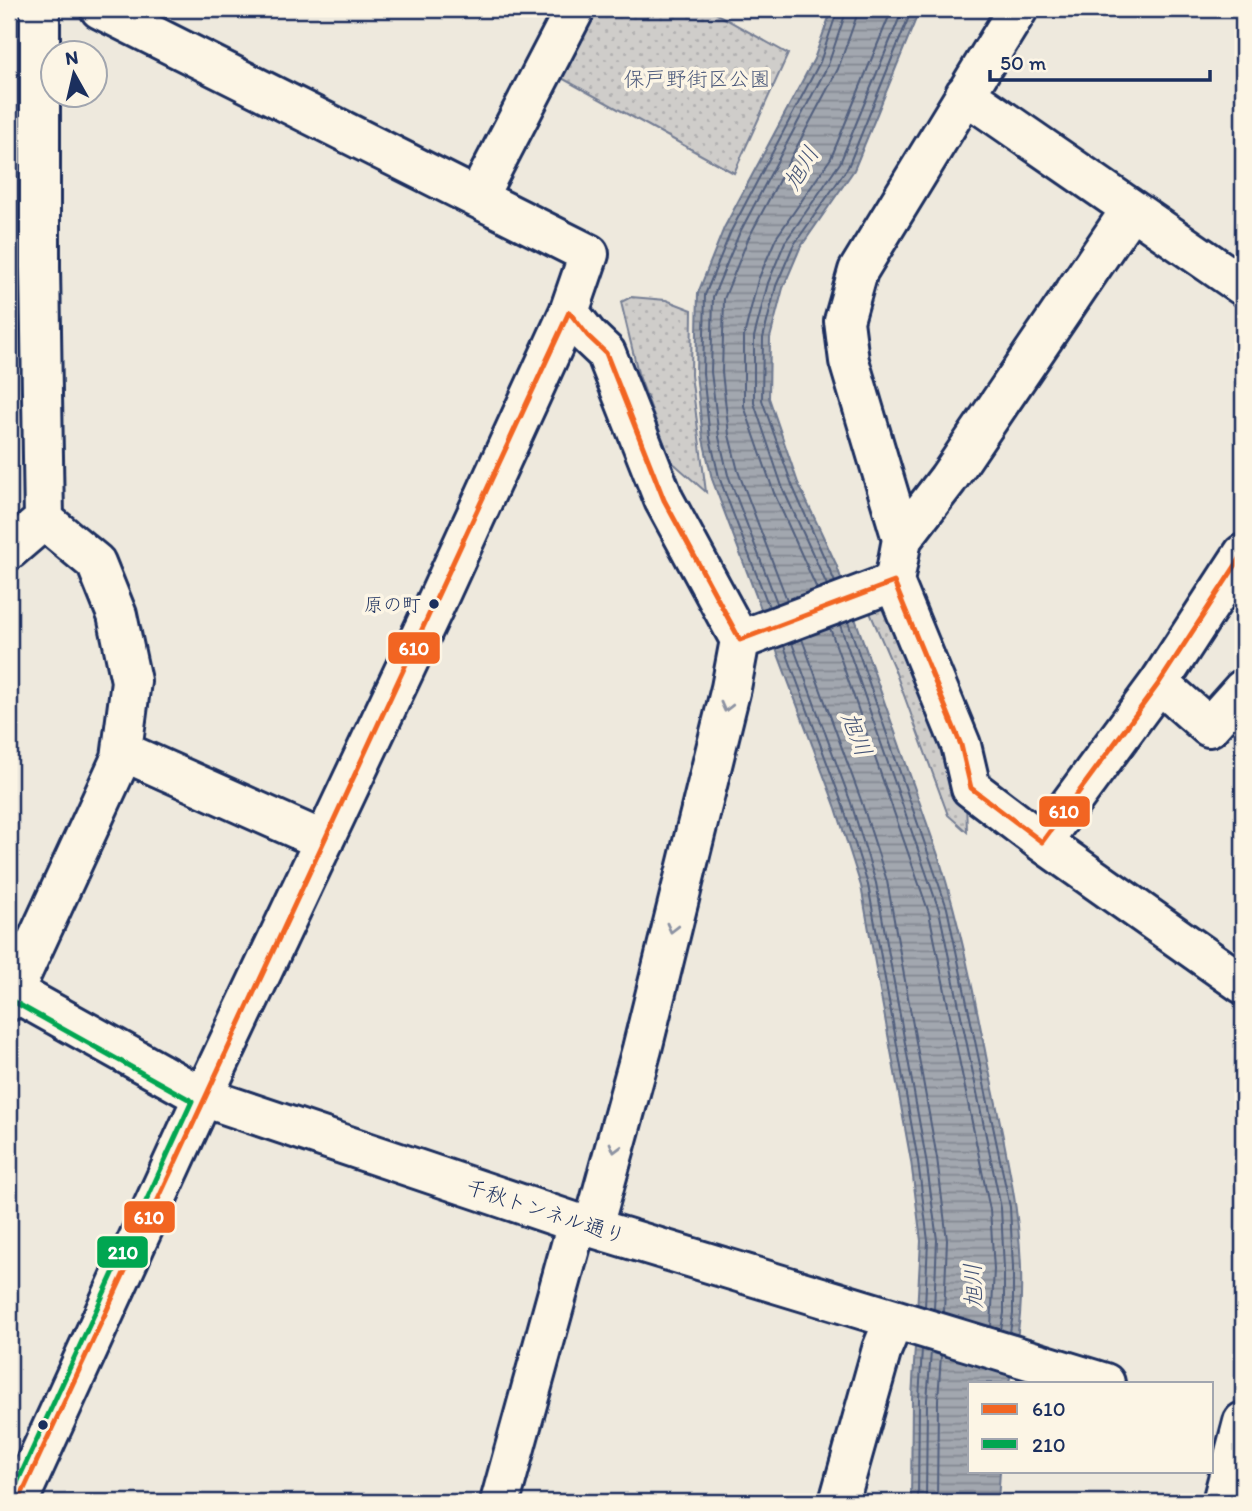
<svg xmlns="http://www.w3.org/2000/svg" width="1252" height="1511" font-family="Itim,'Klee One',sans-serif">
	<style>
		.park { fill: url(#park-dots); stroke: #757e94; stroke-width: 2 }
		.water { fill: url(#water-rules); stroke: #6c778f; stroke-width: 2 }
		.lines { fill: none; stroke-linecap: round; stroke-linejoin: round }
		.shore { stroke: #515f7e; stroke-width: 2 }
		.minor-casing { stroke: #1b2f5e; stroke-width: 44 }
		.major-casing { stroke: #1b2f5e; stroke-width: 44 }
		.minor { stroke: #fcf5e5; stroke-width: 38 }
		.major { stroke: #fcf5e5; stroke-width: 38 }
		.bus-1-casing { stroke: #fcf5e5; stroke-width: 10 }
		.bus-2-casing { stroke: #fcf5e5; stroke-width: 10 }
		.bus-1 { stroke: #f26522; stroke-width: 5 }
		.bus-2 { stroke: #00a651; stroke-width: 5 }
		.oneway { stroke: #8c92a2 }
		.bus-dot { fill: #1b2f5e; stroke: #fcf5e5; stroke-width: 2.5 }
		.labels { text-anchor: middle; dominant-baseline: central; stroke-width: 7; stroke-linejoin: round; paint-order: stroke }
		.bus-label { font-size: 19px; fill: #1b2f5e; stroke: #fcf5e5; text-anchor: end }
		.park-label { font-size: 21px; fill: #485679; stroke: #fcf5e5 }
		.street-label { font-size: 21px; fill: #1b2f5e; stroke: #fcf5e5 }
		.water-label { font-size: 23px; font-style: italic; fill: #445376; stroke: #fcf5e5 }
		.line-badge { stroke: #fcf5e5; stroke-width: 2.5 }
		.badge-label { font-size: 19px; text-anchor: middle; font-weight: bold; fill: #fff }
	</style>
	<defs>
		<pattern id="park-dots" width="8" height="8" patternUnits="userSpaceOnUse" patternTransform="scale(1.75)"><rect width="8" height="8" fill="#cfcdca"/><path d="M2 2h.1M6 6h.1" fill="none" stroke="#b1b0b0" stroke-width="1.8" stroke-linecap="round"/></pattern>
		<pattern id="water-rules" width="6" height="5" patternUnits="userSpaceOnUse" patternTransform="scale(1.75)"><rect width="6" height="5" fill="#a2a7af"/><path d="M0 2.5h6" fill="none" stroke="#838892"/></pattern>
	</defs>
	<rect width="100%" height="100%" fill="#eee9dd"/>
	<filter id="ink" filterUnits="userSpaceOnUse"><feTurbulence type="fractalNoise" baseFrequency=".0143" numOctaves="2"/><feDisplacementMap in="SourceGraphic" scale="14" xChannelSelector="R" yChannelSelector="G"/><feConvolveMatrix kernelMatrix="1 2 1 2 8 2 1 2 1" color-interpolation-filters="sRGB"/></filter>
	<g filter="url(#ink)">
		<path class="park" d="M582 9H708L788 54 734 173 549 71Z
			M631 297 666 300 692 310 691 375 706 492 671 461 638 373 621 302Z
			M888 590 966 799 967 832 948 815 894 668 865 601Z"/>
		<path class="water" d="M832 9H920L854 170 800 248 783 288 770 338 769 398 798 483 836 564 939 858C960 925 974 993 987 1061 1004 1144 1027 1229 1020 1315 1018 1337 1013 1361 1009 1383H970V1471H1000L998 1502H911L912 1399 921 1241 911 1161 861 886 836 808 712 479 703 439 696 373 698 293 724 228 814 59Z"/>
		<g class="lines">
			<path class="shore" d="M835 582 792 485 762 400 763 338 776 286 793 246 848 167 912 9
				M827 585 783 489 754 403V337L768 283 785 242 840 163 903 9
				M817 589 774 493 744 406V336L758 280 776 238 831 158 892 9
				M787 600 738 471 729 435 722 372 724 299 748 239 838 69 856 18 857 9
				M777 603 728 475 719 437 711 372 713 297 739 234 828 65 847 9
				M769 607 719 477 710 438 703 373 705 295 731 231 820 62 838 9
				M848 622 947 908 1010 1207 1013 1268V1314L1010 1332
				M840 625 939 910 1001 1208 1004 1269V1313L1001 1330
				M830 628 929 913 990 1210 994 1269 991 1327
				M802 639 861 800 887 881 937 1158 947 1240 944 1312
				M792 643 851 803 876 883 926 1159 937 1240 934 1309
				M784 646 843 806 868 885 918 1161 928 1241 925 1307
				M918 1502 919 1399 922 1349
				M926 1502 927 1400 931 1352
				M937 1502 938 1400 941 1355"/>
			<defs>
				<path id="minor" d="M100 9 589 254 569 312 435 605 203 1097 577 1223 1105 1383
					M965 94 1243 286
					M477 198 575 9
					M569 312 588 336 606 353 664 500 740 640 894 582 961 745 971 788 1042 842 1243 984
					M902 539 948 479 1131 209
					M9 550 44 520
					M894 582 902 539 849 361 844 321 858 271 1018 9
					M1159 683 1209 727 1243 689
					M122 751 324 841
					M1042 842 1159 683 1243 554
					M9 1001 121 758 131 681 117 615 96 563 44 520 40 267V9
					M593 1227 642 1049 731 688 740 640
					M500 1502 577 1223
					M839 1502 882 1349 894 1320
					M1222 1502 1243 1422"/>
				<path id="major" d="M9 989 203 1097 18 1502"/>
			</defs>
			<use href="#minor" class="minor-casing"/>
			<use href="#major" class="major-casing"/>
			<use href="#minor" class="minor"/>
			<use href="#major" class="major"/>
			<defs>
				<path id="bus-1" d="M18 1502C200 1104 387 710 569 312L588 336 606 353 664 500 740 640 894 582 961 745 971 788 1042 842 1159 683 1243 554"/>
				<path id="bus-2" d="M9 999 192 1101 10 1498"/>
			</defs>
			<use href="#bus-1" class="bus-1-casing"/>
			<use href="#bus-2" class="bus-2-casing"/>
			<use href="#bus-1" class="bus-1"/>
			<use href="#bus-2" class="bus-2"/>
		</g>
		<defs><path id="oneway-chevron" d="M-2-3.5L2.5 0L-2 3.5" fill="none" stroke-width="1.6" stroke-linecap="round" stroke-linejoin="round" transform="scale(1.75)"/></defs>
		<g class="oneway">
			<use href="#oneway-chevron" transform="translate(726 707) rotate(104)"/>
			<use href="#oneway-chevron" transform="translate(672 928) rotate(104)"/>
			<use href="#oneway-chevron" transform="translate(615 1148) rotate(105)"/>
		</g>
	</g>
	<g class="bus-dot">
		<circle cx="434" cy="604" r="6"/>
		<circle cx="43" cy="1425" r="6"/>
	</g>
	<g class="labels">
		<g class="bus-label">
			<text x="421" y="604">原の町</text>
		</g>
		<g class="park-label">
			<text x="697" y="78">保戸野街区公園</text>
		</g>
		<g class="street-label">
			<text transform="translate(546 1211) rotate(18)">千秋トンネル通り</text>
		</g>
		<g class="water-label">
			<text transform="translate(801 168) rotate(-59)">旭川</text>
			<text transform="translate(857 734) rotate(69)">旭川</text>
			<text transform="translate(973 1286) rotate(-92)">旭川</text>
		</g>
	</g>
	<g class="line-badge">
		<rect x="387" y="631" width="54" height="34" rx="7" fill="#f26522"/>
		<rect x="1038" y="795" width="53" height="33" rx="7" fill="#f26522"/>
		<rect x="123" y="1200" width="53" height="34" rx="7" fill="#f26522"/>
		<rect x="96" y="1235" width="53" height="34" rx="7" fill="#00a651"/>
	</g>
	<g class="badge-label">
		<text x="414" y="655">610</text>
		<text x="1064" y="818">610</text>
		<text x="149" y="1224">610</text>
		<text x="123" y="1259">210</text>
	</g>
	<rect width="1252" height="1511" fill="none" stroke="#fcf5e5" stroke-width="35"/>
	<rect x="18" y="18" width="1217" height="1476" fill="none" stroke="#1b2f5e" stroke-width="2.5" filter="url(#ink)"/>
	<rect x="968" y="1382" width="245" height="91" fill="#fcf5e5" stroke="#a2a6af" stroke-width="2"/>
	<rect x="982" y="1404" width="35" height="10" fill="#f26522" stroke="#a2a6af" stroke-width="2"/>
	<text x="1032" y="1416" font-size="21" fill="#1b2f5e">610</text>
	<rect x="982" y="1439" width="35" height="10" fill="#00a651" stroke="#a2a6af" stroke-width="2"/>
	<text x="1032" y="1452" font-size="21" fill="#1b2f5e">210</text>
	<g transform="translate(74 74) rotate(352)"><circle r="33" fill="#fcf5e5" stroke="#a2a6af" stroke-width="2"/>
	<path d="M0-5L12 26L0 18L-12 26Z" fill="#1b2f5e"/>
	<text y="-10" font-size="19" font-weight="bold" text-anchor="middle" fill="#1b2f5e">N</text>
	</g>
	<path d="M990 70v10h220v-10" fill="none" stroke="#1b2f5e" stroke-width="3.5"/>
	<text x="1000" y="70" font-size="21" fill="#1b2f5e" stroke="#fcf5e5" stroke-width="5" paint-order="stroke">50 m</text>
</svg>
